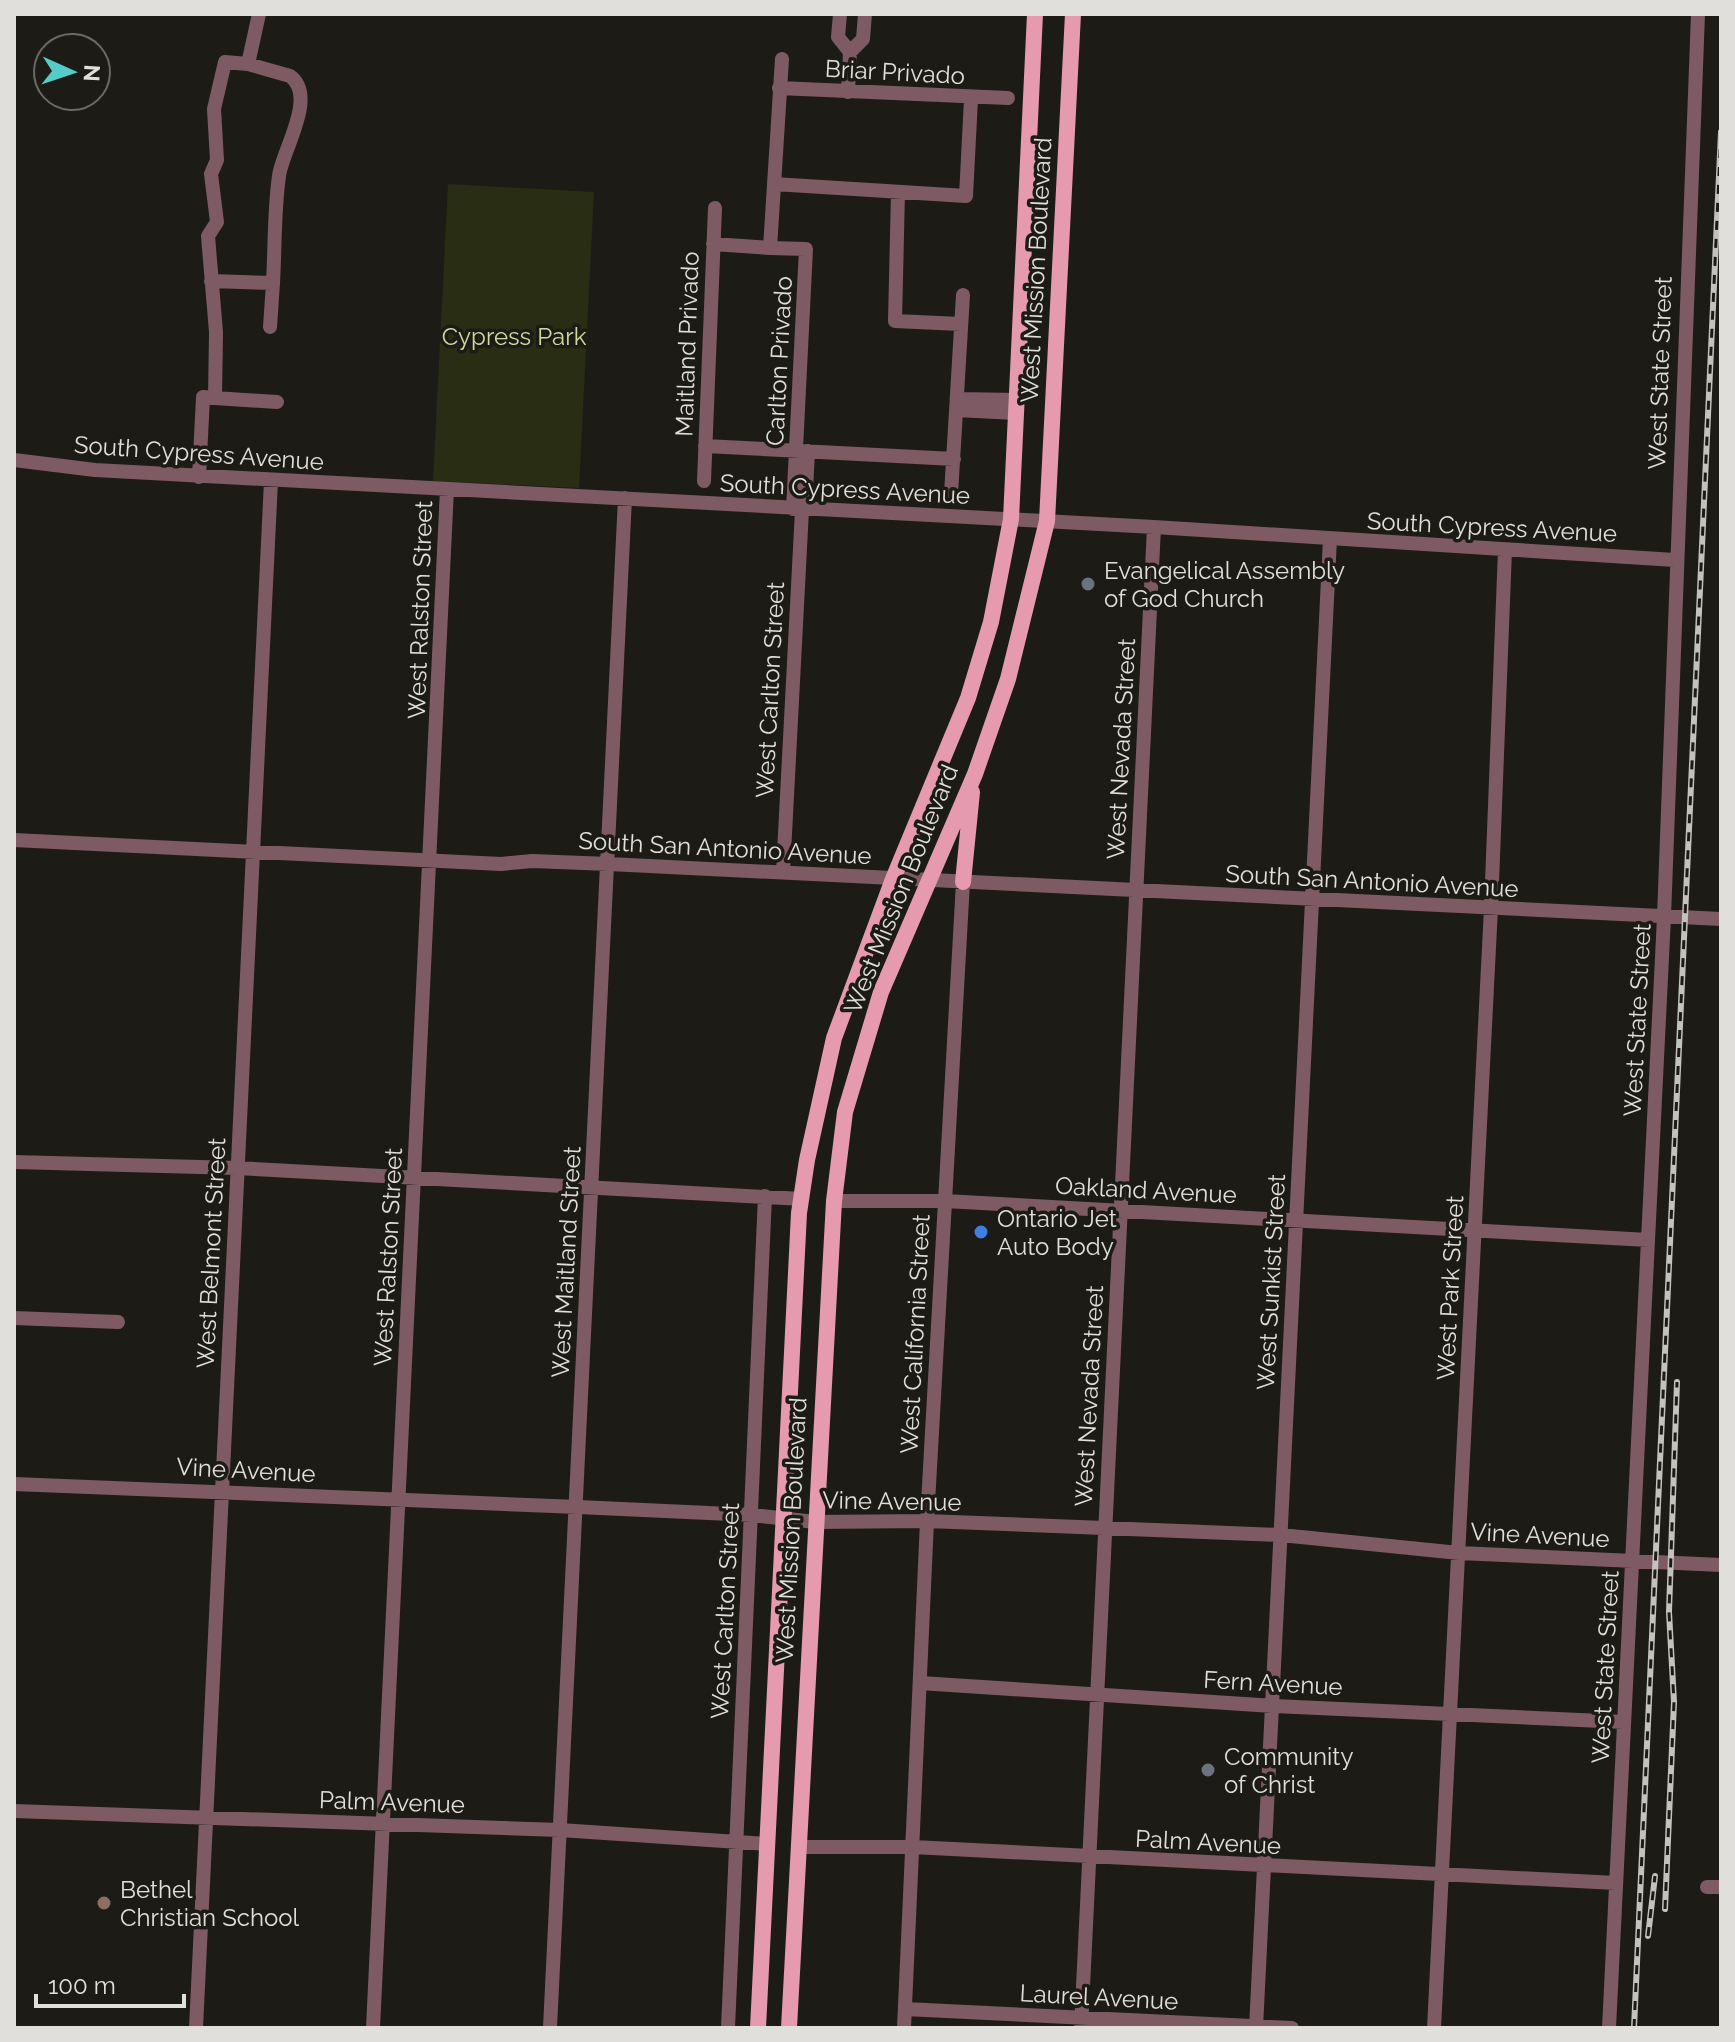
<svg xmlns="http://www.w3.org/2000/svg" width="1735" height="2042" font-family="Raleway,sans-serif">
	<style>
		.green { fill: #292d14 }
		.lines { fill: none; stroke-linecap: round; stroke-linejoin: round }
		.minor { stroke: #7e5b64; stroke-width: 14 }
		.major { stroke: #e59aaf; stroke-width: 16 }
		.rail-casing { stroke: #c4c2be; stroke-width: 6 }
		.rail { stroke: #1d1b16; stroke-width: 3; stroke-dasharray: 9; stroke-linecap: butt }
		.worship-dot { fill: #6b7280; stroke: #1d1b16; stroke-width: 3 }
		.shop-dot { fill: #3f7fe0; stroke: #1d1b16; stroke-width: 3 }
		.education-dot { fill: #8d6e63; stroke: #1d1b16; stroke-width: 3 }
		.labels { text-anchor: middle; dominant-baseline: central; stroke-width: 7; stroke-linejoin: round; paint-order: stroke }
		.street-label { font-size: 24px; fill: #e1dfdc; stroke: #1d1b16 }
		.park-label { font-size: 24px; fill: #ceda9f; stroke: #1d1b16 }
		.poi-label { font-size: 24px; fill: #e1dfdc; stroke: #1d1b16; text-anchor: start }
	</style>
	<rect width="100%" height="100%" fill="#1d1b16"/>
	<path class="green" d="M448 184 594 192 579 488 433 481Z"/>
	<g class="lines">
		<path class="minor" d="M259 14 248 64 290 76C318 96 282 151 279 176 274 211 275 248 273 283
			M840 14 838 37 850 52 848 92
			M850 52 863 39 865 14
			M782 59 770 248 806 249 793 509
			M248 64 225 62 214 109 217 160 211 174 217 222 208 236 216 332 215 398 277 402
			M779 88 1008 98
			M774 184 966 196 971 99
			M898 192 895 321 961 324
			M713 244 770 248
			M211 281 273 283 270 327
			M957 399 1017 400
			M956 410 1016 413
			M705 446 954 459
			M14 460 95 470 1154 527 1675 560
			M199 477 203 397 215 398
			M704 481 715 208
			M951 494 963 295
			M805 510 808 451
			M14 840 501 864 532 861 609 864 1721 919
			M783 872 802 510
			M14 1162 237 1168 802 1199
			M834 1201H945L1648 1240
			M14 1318 118 1322
			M14 1484 578 1507 752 1515 815 1522 927 1521 1281 1535 1459 1553 1721 1565
			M920 1683 1274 1706 1624 1722
			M14 1811 560 1830 768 1844
			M799 1847H913L1616 1883
			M1707 1887H1721
			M905 2009 1292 2028
			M196 2028 271 481
			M373 2028 447 489
			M550 2028 625 498
			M728 2028 765 1196
			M904 2028 927 1521 963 882
			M1081 2028 1154 527
			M1256 2028 1330 539
			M1434 2028 1491 908 1505 550
			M1609 2028 1664 917 1698 14"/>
		<path class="major" d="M963 882 972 792
			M758 2028 799 1213 807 1160 834 1038 893 879 968 698 991 622 1011 519 1035 14
			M789 2028 834 1201 845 1112 881 992 975 774 1008 679 1047 521 1073 14"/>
		<defs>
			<path id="rail" d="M1665 1909 1674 1702 1669 1612 1677 1382
				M1648 1936 1655 1876
				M1634 2028 1721 132"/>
		</defs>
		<use href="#rail" class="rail-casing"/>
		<use href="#rail" class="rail"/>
	</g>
	<g class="worship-dot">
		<circle cx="1088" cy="584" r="8"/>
		<circle cx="1208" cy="1770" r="8"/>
	</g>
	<circle class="shop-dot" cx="981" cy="1232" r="8"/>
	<circle class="education-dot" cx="104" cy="1903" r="8"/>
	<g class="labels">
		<g class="street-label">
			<text transform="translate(895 72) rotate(3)">Briar Privado</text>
			<text transform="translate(1036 270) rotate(-87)">West Mission Boulevard</text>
			<text transform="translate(687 344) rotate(-88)">Maitland Privado</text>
			<text transform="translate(779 361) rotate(-87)">Carlton Privado</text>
			<text transform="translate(1660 373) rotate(-88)">West State Street</text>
			<text transform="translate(199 453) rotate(4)">South Cypress Avenue</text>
			<text transform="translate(845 489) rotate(3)">South Cypress Avenue</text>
			<text transform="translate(1492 527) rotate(3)">South Cypress Avenue</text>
			<text transform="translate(420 610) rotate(-88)">West Ralston Street</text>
			<text transform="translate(770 690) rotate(-87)">West Carlton Street</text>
			<text transform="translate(1121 749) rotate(-87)">West Nevada Street</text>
			<text transform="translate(725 848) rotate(3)">South San Antonio Avenue</text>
			<text transform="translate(1372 881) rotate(3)">South San Antonio Avenue</text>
			<text transform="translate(901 889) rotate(-68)">West Mission Boulevard</text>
			<text transform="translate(1637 1020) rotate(-87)">West State Street</text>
			<text transform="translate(1146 1190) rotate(3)">Oakland Avenue</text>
			<text transform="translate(211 1253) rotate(-87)">West Belmont Street</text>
			<text transform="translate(388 1257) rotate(-87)">West Ralston Street</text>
			<text transform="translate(566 1262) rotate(-87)">West Maitland Street</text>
			<text transform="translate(1271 1282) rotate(-87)">West Sunkist Street</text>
			<text transform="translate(1450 1288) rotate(-87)">West Park Street</text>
			<text transform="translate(915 1334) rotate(-87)">West California Street</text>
			<text transform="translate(1089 1396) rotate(-87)">West Nevada Street</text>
			<text transform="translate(246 1470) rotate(3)">Vine Avenue</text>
			<text transform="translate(892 1501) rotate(1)">Vine Avenue</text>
			<text transform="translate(791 1530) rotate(-87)">West Mission Boulevard</text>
			<text transform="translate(1540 1535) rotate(3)">Vine Avenue</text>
			<text transform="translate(725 1611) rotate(-87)">West Carlton Street</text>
			<text transform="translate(1605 1667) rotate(-87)">West State Street</text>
			<text transform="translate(1273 1683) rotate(3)">Fern Avenue</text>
			<text transform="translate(392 1802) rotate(2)">Palm Avenue</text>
			<text transform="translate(1208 1842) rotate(3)">Palm Avenue</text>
			<text transform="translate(1099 1997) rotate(3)">Laurel Avenue</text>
		</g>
		<g class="park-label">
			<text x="514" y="336">Cypress Park</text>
		</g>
		<g class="poi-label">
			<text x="1104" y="570">Evangelical Assembly<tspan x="1104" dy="28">of God Church</tspan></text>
			<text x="997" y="1218">Ontario Jet<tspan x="997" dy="28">Auto Body</tspan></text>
			<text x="1224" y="1756">Community<tspan x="1224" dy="28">of Christ</tspan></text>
			<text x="120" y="1889">Bethel<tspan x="120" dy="28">Christian School</tspan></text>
		</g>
	</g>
	<rect width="1735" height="2042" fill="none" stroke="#e1dfdc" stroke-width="32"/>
	<g transform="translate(72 72) rotate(93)"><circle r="38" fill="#1d1b16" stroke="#6b6965" stroke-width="2"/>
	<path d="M0-6L14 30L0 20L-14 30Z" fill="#54cdc8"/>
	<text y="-12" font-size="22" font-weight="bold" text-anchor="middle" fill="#e1dfdc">N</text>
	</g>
	<path d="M36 1994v12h148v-12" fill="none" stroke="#e1dfdc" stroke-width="4"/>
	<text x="48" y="1994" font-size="24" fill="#e1dfdc" stroke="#1d1b16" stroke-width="6" paint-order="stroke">100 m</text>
</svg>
